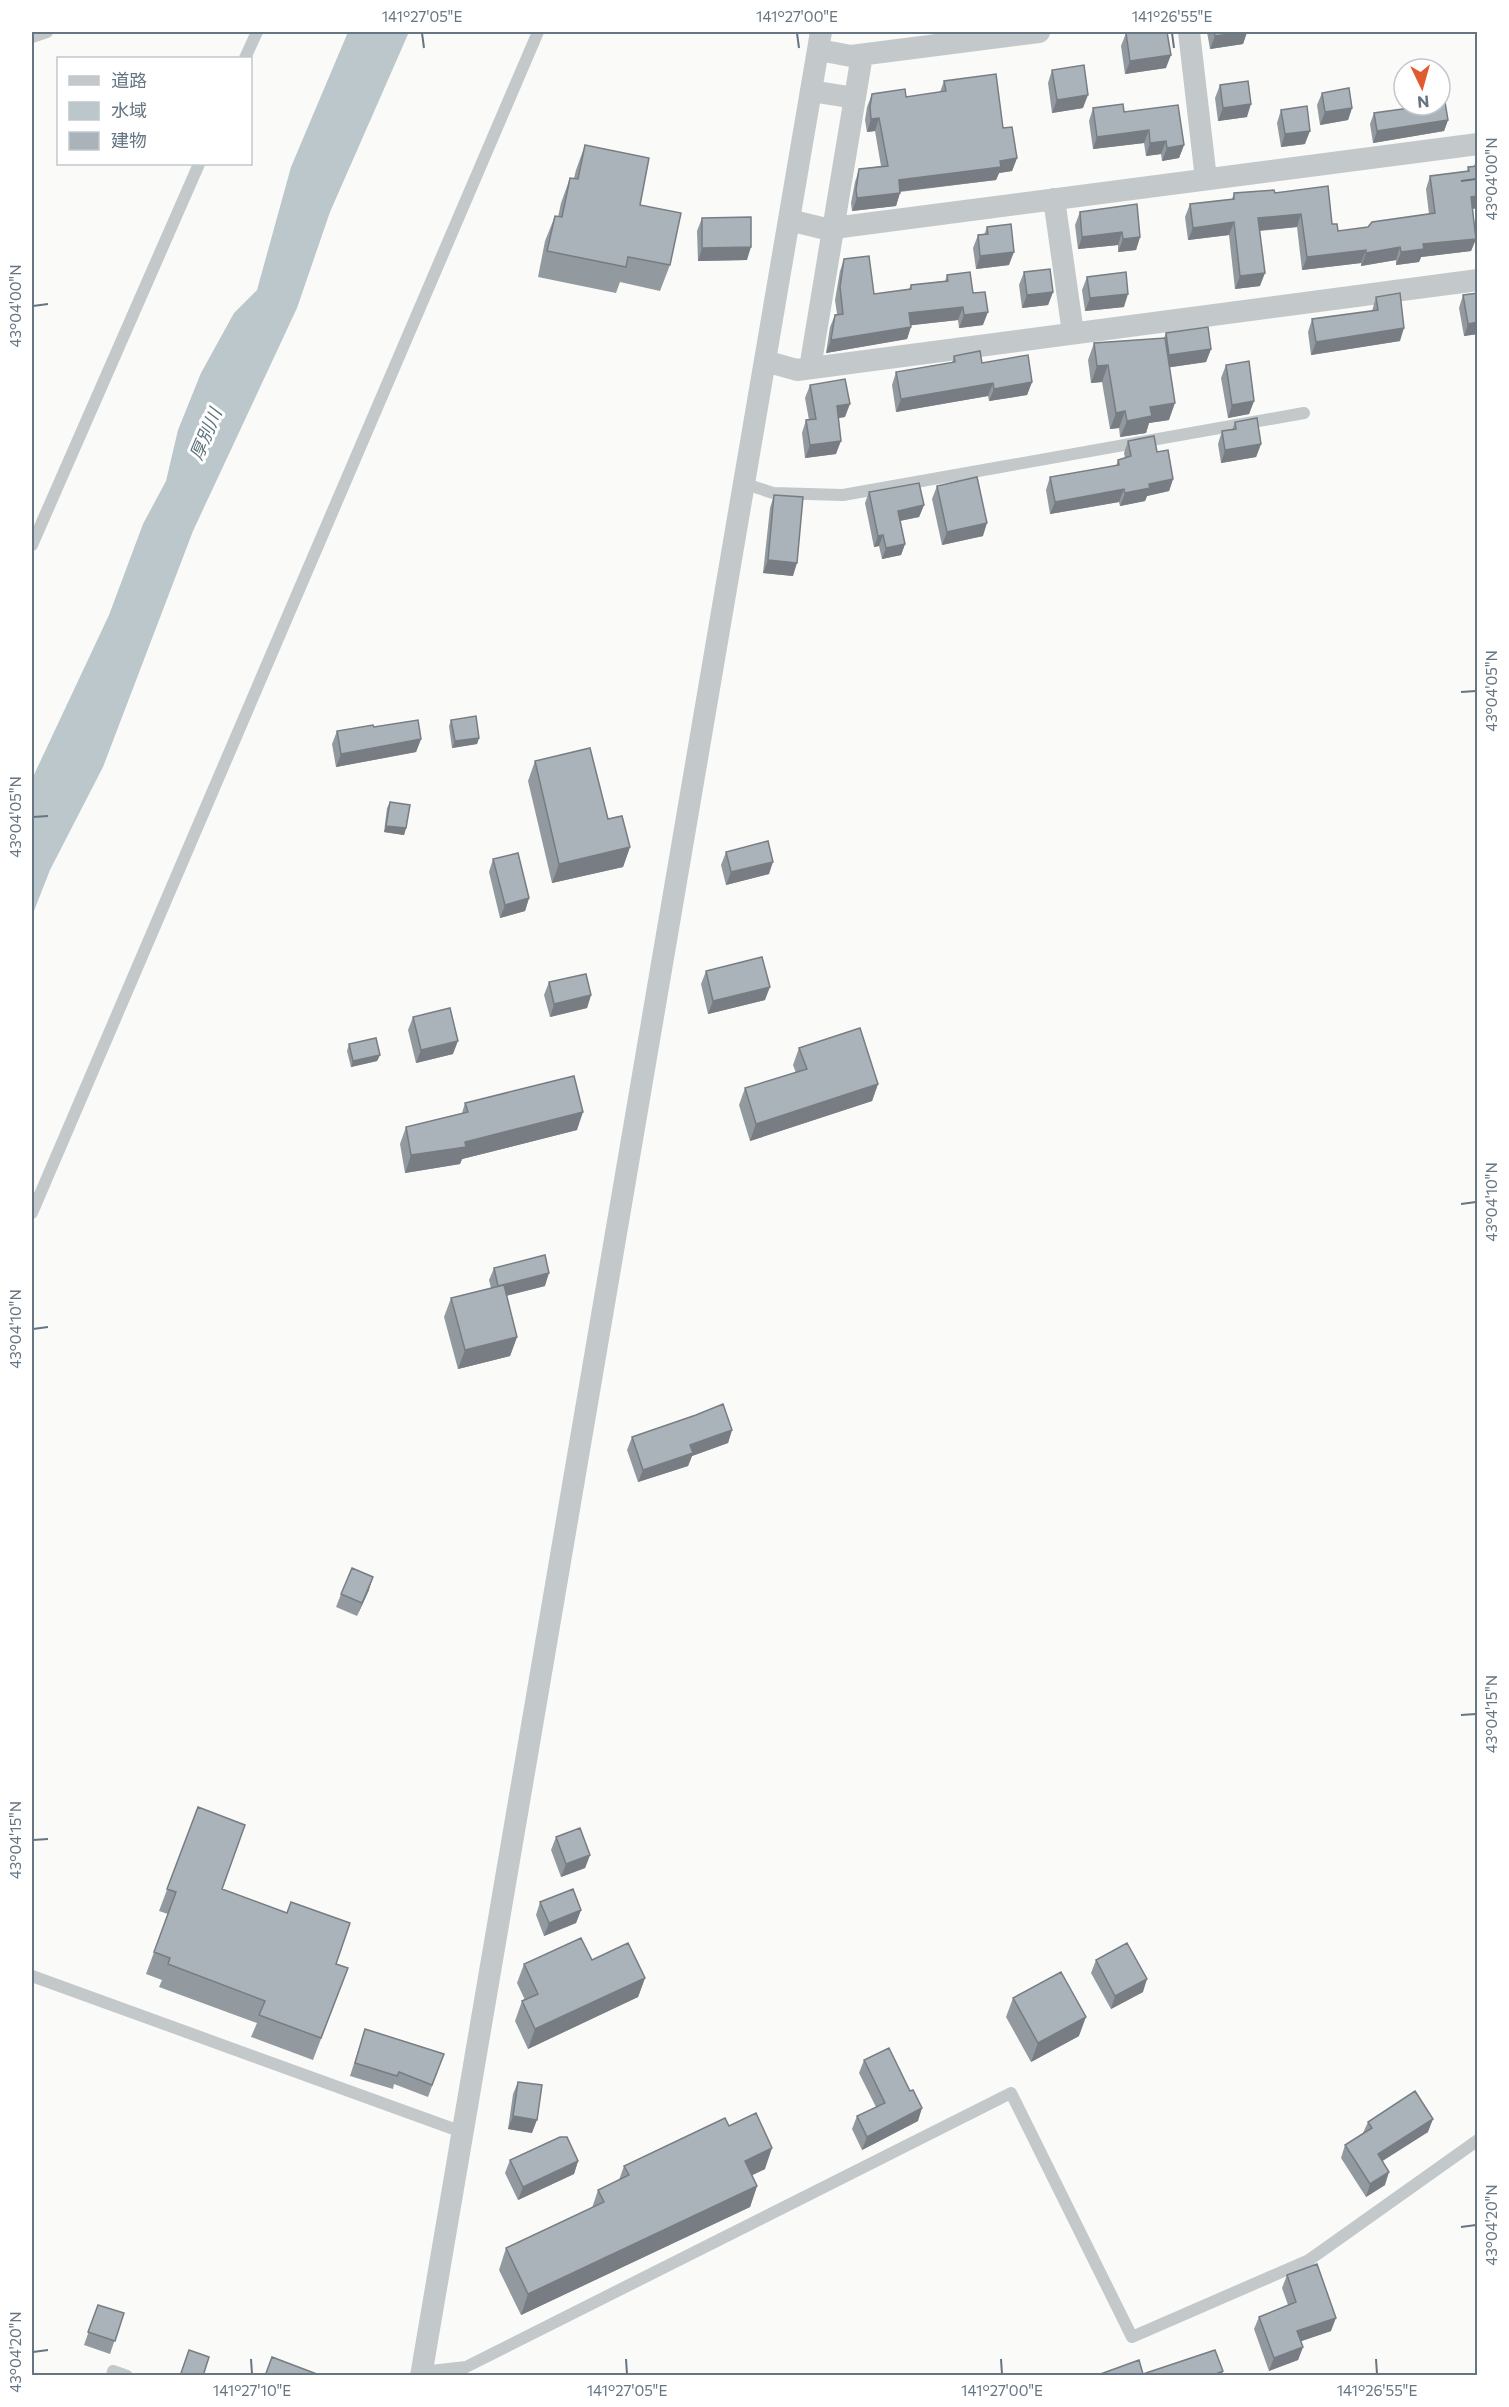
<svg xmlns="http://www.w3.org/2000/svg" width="1509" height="2407" font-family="Commissioner,'Noto Sans JP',sans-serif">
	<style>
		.water { fill: #bcc7cb }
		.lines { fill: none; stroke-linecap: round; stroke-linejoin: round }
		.service { stroke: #c3c8cb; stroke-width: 12 }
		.minor { stroke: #c3c8cb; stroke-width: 22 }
		.wall { fill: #929a9f }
		.shaded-wall { fill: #777d82 }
		.building { fill: #aab3b9; stroke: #777d82; stroke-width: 1.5 }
		.ticks { fill: none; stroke: #657582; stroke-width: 2 }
		.labels { text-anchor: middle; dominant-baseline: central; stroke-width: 6; stroke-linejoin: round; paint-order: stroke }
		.water-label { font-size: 18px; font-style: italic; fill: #60747c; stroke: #fff }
		.neatline { fill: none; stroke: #657582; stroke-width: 2 }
		.ticks-label { font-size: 15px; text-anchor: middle; fill: #657582 }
	</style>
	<rect width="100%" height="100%" fill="#fafaf8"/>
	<path class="water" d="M348 32H409L330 212 297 308 193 531 103 767 50 870 32 916V779L109 615 143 524 166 481 178 430 201 373 234 313 257 290 291 167Z"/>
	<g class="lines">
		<path class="service" d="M32 37 47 32
			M245 58 257 32
			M743 483 773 493 843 495 1304 413
			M32 545 199 164
			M32 1213 538 32
			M32 1976 462 2132
			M422 2372 466 2367 1011 2093 1132 2337 1309 2260 1478 2140
			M112 2376 113 2371 127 2376"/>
		<path class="minor" d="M1189 32 1206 179
			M819 50 851 56 1039 32
			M811 91 855 98
			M1054 199 1073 333
			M789 220 826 229 1478 144
			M765 361 797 370 1478 280
			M810 368 862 55
			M421 2376 821 32"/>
	</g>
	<path class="wall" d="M1207 32H1247L1243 44 1210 49Z
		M1126 33 1166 68 1125 74 1121 46Z
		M1052 70 1083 108 1052 113 1048 83Z
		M944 81 1003 128 1017 158 1012 171 999 173 996 180 900 192 896 206 852 211 851 203 855 182 859 169 881 166 875 131 867 132 865 120 867 107 872 94 906 97 940 92Z
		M1220 85 1247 117 1218 121 1215 98Z
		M1322 93 1352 108 1348 120 1320 125 1317 105Z
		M1407 105H1440L1448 120 1444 131 1373 143 1370 124 1374 113 1406 109Z
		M1093 108 1124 112 1184 145 1179 158 1162 161 1161 154 1146 156 1144 143 1093 149 1089 121Z
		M1281 110 1305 144 1281 147 1277 123Z
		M585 145 640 205 670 265 660 291 620 282 616 293 538 277 545 241 555 216 558 217 561 203 570 178H574L576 170Z
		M1478 157V208L1473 209 1476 239 1471 251 1421 257 1419 262 1396 265V260L1361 266V263L1302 270 1297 227 1260 231V286L1235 289 1229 235 1188 240 1185 217 1190 204 1232 199 1234 193H1275L1332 224 1338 231 1368 227 1429 214 1426 189 1430 176 1467 171 1468 167 1474 166Z
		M1080 212 1140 237 1136 250 1118 252V245L1078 249 1075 225Z
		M702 218 747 260 698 261 697 231Z
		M987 227 1009 265 976 269 973 248 978 235H984Z
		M844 259 874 294 909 289 911 285 945 281 947 275 973 293 983 325 959 328 958 320 911 325 907 339 826 353 830 327 835 315 837 314 835 300 840 271Z
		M1024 272 1053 292 1048 305 1022 308 1019 285Z
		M1087 277 1124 307 1085 311 1082 290Z
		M1478 293V334L1464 336 1459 308 1463 295Z
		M1376 297 1400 341 1311 355 1308 332 1312 319 1372 311Z
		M1166 333 1211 349 1206 362 1170 367 1169 420 1149 423 1146 433 1120 437 1119 428 1110 429 1102 382 1091 383 1088 360 1094 343 1164 338Z
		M954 356 982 363 1032 382 1027 395 989 401 988 396 896 412 892 385 896 372 952 363Z
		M1226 365 1254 401 1249 414 1228 418 1221 378Z
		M810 385 845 417 838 418 836 454 805 458 802 433 806 420H809L805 398Z
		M1235 422 1261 444 1256 457 1221 463 1218 444 1222 431 1232 430Z
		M1128 441 1157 452 1173 479 1169 491 1147 496 1145 501 1120 506 1119 502 1050 514 1046 490 1050 477 1116 466 1118 460 1125 458 1124 453Z
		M937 486 983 536 942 545 932 499Z
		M869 492 924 505 919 517 900 521 905 544 901 555 882 559 879 546 874 547 865 503Z
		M774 495 793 576 763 573 770 508Z
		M451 720 479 738 477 744 452 748 449 726Z
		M374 727 421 739 416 752 336 767 332 744 337 731Z
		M535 761 608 819 630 847 623 867 552 883 528 781Z
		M390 802 406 828 404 835 384 832 387 808Z
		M726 852 769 874 726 885 721 865Z
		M493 859 529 898 525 911 500 918 489 872Z
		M706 971 765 1000 708 1014 701 984Z
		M549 982 591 995 587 1008 550 1017 544 995Z
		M413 1017 453 1054 416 1063 408 1030Z
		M349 1044 380 1055 377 1061 351 1067 347 1051Z
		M799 1048 878 1084 872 1101 750 1141 739 1105 745 1088 796 1073 793 1065Z
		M465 1103 577 1130 462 1159 460 1164 405 1173 400 1144 406 1127 462 1113Z
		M494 1268 545 1286 506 1296 517 1337 510 1356 458 1369 444 1317 451 1298 491 1288 489 1280Z
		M732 1430 728 1443 692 1456 688 1466 638 1482 627 1450 632 1437Z
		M369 1590 357 1616 336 1607 341 1594Z
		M198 1807 222 1889 336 1964 348 1968 313 2060 251 2037 257 2023 159 1987 162 1980 146 1974 168 1914 159 1911Z
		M556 1837 590 1855 585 1868 561 1877 551 1850Z
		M540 1902 581 1910 576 1923 544 1936 536 1915Z
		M592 1960 645 1978 638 1997 528 2049 515 2021 522 2001 525 2000 517 1983 524 1964Z
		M1096 1960 1143 1992 1111 2009 1091 1973Z
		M1013 1998 1079 2036 1031 2062 1006 2017Z
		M365 2029 444 2054 428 2097 394 2084 393 2089 350 2076Z
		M864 2060 918 2121 862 2150 852 2129 857 2116 876 2107 859 2073Z
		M518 2082 532 2133 508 2129 513 2094Z
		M1368 2122 1428 2132 1382 2161 1385 2185 1366 2197 1341 2158 1345 2145 1363 2133Z
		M729 2126 765 2169 752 2175 757 2186 750 2207 521 2315 499 2270 506 2248 592 2208 598 2190 619 2180 624 2166Z
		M510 2160 578 2161 574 2174 518 2200 505 2173Z
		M1287 2275 1331 2331 1301 2341 1303 2347 1298 2360 1269 2371 1254 2329 1259 2317 1288 2305 1282 2288Z
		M98 2305 124 2313 110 2354 84 2345Z"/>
	<path class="shaded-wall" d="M1244 32H1247L1243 44 1210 49 1215 36Z
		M1171 55 1166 68 1125 74 1130 61Z
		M1088 95 1083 108 1052 113 1057 100Z
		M1251 104 1247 117 1218 121 1223 108Z
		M1352 108 1348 120 1320 125 1325 112Z
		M879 118 875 131 867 132 871 119Z
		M1448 120 1444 131 1373 143 1377 131Z
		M1149 130 1144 143 1093 149 1097 137Z
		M1310 131 1305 144 1281 147 1285 134Z
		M1166 141 1161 154 1146 156 1150 143Z
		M1184 145 1179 158 1162 161 1167 148Z
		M1017 158 1012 171 999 173 996 180 894 192 899 180 1000 161Z
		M900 193 896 206 852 211 857 198Z
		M1478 196V208L1467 209 1471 197Z
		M1301 214 1297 227 1254 231 1258 218Z
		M1234 222 1229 235 1188 240 1193 228Z
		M1122 232 1118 245 1078 249 1082 237Z
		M1140 237 1136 250 1118 252 1123 239Z
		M1476 239 1471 251 1421 257 1419 262 1396 265 1401 252 1423 244Z
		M751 247 747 260 698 261 702 248Z
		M1400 247 1396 260 1361 266 1366 253Z
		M1366 250 1361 263 1302 270 1307 257Z
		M1014 252 1009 265 976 269 980 256Z
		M1265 273 1260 286 1235 289 1240 276Z
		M1053 292 1048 305 1022 308 1027 295Z
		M1128 294 1124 307 1085 311 1090 298Z
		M963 307 958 320 905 326 909 313Z
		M988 312 983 325 959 328 964 315Z
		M1478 322V334L1464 336 1468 324Z
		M911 327 907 339 826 353 831 340Z
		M1404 328 1400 341 1311 355 1316 342Z
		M1211 349 1206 362 1165 368 1169 355Z
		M1108 365 1102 382 1091 383 1097 366Z
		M1032 382 1027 395 989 401 994 389Z
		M993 383 988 396 896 412 901 399Z
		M1254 401 1249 414 1228 418 1232 405Z
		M1175 403 1169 420 1149 423 1146 433 1120 437 1127 421 1150 407Z
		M850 404 845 417 832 419 837 406Z
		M1125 411 1119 428 1110 429 1116 413Z
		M841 441 836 454 805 458 810 445Z
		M1261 444 1256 457 1221 463 1225 450Z
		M1173 479 1169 491 1147 496 1145 501 1120 506 1125 493 1149 484Z
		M1124 489 1119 502 1050 514 1055 502Z
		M924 505 919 517 894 522 898 511Z
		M987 523 983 536 942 545 947 532Z
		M883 535 879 546 874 547 878 536Z
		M905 544 901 555 882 559 886 548Z
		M768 560 797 563 793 576 763 573Z
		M479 738 477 744 452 748 455 741Z
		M421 739 416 752 336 767 341 754Z
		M386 826 406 828 404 835 384 832Z
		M630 847 623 867 552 883 559 864Z
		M773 862 769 874 726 885 731 872Z
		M529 898 525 911 500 918 505 905Z
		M770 987 765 1000 708 1014 713 1001Z
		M591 995 587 1008 550 1017 554 1004Z
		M458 1041 453 1054 416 1063 421 1050Z
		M380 1055 377 1061 351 1067 353 1061Z
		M878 1084 872 1101 750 1141 756 1124Z
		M583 1112 577 1130 462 1159 460 1164 405 1173 411 1155Z
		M549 1273 545 1286 493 1299 498 1286Z
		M517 1337 510 1356 458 1369 465 1350Z
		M732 1430 728 1443 692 1456 688 1466 638 1482 643 1470 690 1445Z
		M373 1577 369 1590 357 1616 362 1603Z
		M590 1855 585 1868 561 1877 566 1864Z
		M581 1910 576 1923 544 1936 549 1923Z
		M645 1978 638 1997 528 2049 535 2029Z
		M1147 1979 1143 1992 1111 2009 1115 1996Z
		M1086 2017 1079 2036 1031 2062 1038 2043Z
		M922 2108 918 2121 862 2150 867 2137Z
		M513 2116 537 2120 532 2133 508 2129Z
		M1433 2119 1428 2132 1373 2167 1378 2154Z
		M772 2148 765 2169 738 2182 745 2161Z
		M578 2161 574 2174 518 2200 523 2187Z
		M1389 2172 1385 2185 1366 2197 1370 2184Z
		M757 2186 750 2207 521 2315 528 2294Z
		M1336 2318 1331 2331 1293 2344 1297 2331Z
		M1303 2347 1298 2360 1269 2371 1274 2358Z
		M1223 2371 1221 2376H1211Z"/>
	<path class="building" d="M1139 32H1167L1171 55 1130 61 1126 33Z
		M1214 32H1244L1215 36Z
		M1084 65 1088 95 1057 100 1052 70Z
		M996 74 1003 128 1012 127 1017 158 1000 161 1001 167 899 180 900 193 857 198 856 190 859 169 888 166 879 118 871 119 870 107 872 94 905 89 906 97 946 91 944 81Z
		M1248 81 1251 104 1223 108 1220 85Z
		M1349 88 1352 108 1325 112 1322 93Z
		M1440 96H1444L1448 120 1377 131 1374 113 1410 108 1409 105H1440Z
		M1123 104 1124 112 1178 105 1184 145 1167 148 1166 141 1150 143 1149 130 1097 137 1093 108Z
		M1307 106 1310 131 1285 134 1281 110Z
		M585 145 649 158 640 205 681 213 670 265 628 257 626 267 547 251 555 216 562 217 570 178 578 179Z
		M1478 166V196L1471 197 1476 239 1423 244 1424 249 1401 252 1400 247 1366 253V250L1307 257 1301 214 1258 218 1265 273 1240 276 1234 222 1193 228 1190 204 1234 199V193L1274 190 1275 193 1328 186 1332 224H1337L1338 231 1368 227 1372 222 1435 213 1430 176 1469 171 1468 167Z
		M1137 204 1140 237 1123 239 1122 232 1082 237 1080 212Z
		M751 217V247L702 248V218Z
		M1011 224 1014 252 980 256 978 235 988 234 987 227Z
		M869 256 874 294 911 289V285L948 281 947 275 970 272 973 293 985 292 988 312 964 315 963 307 909 313 911 327 831 340 835 315 843 314 840 287 844 259Z
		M1050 269 1053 292 1027 295 1024 272Z
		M1126 272 1128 294 1090 298 1087 277Z
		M1400 293 1404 328 1316 342 1312 319 1378 310 1376 297Z
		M1478 293V322L1468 324 1463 295Z
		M1208 327 1211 349 1169 355 1166 333Z
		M1165 338 1175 403 1150 407 1152 416 1127 421 1125 411 1116 413 1108 365 1097 366 1094 343Z
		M980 351 982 363 1028 355 1032 382 994 389 993 383 901 399 896 372 955 362 954 356Z
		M1249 361 1254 401 1232 405 1226 365Z
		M845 379 850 404 837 406 841 441 810 445 806 420 816 419 810 385Z
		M1257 418 1261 444 1225 450 1222 431 1236 429 1235 422Z
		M1154 436 1157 452 1168 450 1173 479 1149 484 1150 488 1125 493 1124 489 1055 502 1050 477 1119 465 1118 460 1131 456 1128 441Z
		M977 477 987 523 947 532 937 486Z
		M919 483 924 505 898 511 905 544 886 548 883 535 878 536 869 492Z
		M774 495 803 497 797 563 768 560Z
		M476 716 479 738 455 741 451 720Z
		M418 720 421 739 341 754 337 731 373 725 374 727Z
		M590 748 608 819 622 816 630 847 559 864 535 761Z
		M390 802 410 805 406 828 386 826Z
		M768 841 773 862 731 872 726 852Z
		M518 853 529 898 505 905 493 859Z
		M762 957 770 987 713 1001 706 971Z
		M586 974 591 995 554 1004 549 982Z
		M450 1008 458 1041 421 1050 413 1017Z
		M860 1028 878 1084 756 1124 745 1088 807 1069 799 1048Z
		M376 1038 380 1055 353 1061 349 1044Z
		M574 1076 583 1112 465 1142 466 1147 411 1155 406 1127 468 1112 465 1103Z
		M545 1255 549 1273 498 1286 494 1268Z
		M504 1285 517 1337 465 1350 451 1298Z
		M723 1404 732 1430 690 1445 693 1453 643 1470 632 1437 696 1415Z
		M352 1568 373 1577 362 1603 341 1594Z
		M198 1807 245 1825 222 1889 287 1913 291 1902 350 1923 336 1964 348 1968 321 2038 259 2015 265 2001 168 1964 170 1958 154 1952 176 1892 167 1889Z
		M580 1828 590 1855 566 1864 556 1837Z
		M573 1889 581 1910 549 1923 540 1902Z
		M581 1938 592 1960 628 1943 645 1978 535 2029 522 2001 538 1994 524 1964Z
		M1127 1943 1147 1979 1115 1996 1096 1960Z
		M1061 1972 1086 2017 1038 2043 1013 1998Z
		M365 2029 444 2054 432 2085 399 2072 397 2076 355 2063Z
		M889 2048 910 2091 913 2090 922 2108 867 2137 857 2116 885 2103 864 2060Z
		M518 2082 542 2085 537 2120 513 2116Z
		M1415 2091 1433 2119 1378 2154 1389 2172 1370 2184 1345 2145 1372 2128 1368 2122Z
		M756 2113 772 2148 745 2161 757 2186 528 2294 506 2248 604 2202 598 2190 629 2175 624 2166 725 2118 729 2126Z
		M560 2137H567L578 2161 523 2187 510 2160Z
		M1317 2264 1336 2318 1297 2331 1303 2347 1274 2358 1259 2317 1296 2302 1287 2275Z
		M98 2305 124 2313 115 2341 88 2332Z
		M189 2350 209 2357 203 2376H189L181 2373Z
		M1215 2350 1223 2371 1211 2376H1095L1139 2360 1143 2374Z
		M272 2357 322 2376H265Z"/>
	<path class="ticks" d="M422 33 424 48M797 33 799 48M1172 33 1174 48M1461 181 1476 179M33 306 48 304M1461 692 1476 691M33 817 48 816M1461 1204 1476 1202M33 1329 48 1327M1461 1715 1476 1714M33 1840 48 1839M1461 2227 1476 2225M33 2352 48 2350M251 2359 252 2374M626 2359 627 2374M1001 2359 1002 2374M1376 2359 1377 2374"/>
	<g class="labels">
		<g class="water-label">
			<text transform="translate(205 434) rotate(-67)">厚別川</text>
		</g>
	</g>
	<rect width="1509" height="2407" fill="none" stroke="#ffffff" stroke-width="66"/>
	<rect x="57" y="57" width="195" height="108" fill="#ffffff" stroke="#c1c8cd" stroke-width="1.5"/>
	<rect x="69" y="76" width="30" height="9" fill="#c3c8cb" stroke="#c1c8cd" stroke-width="1.5"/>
	<text x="111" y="87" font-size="18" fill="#657582">道路</text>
	<rect x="69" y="102" width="30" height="18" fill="#bcc7cb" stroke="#c1c8cd" stroke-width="1.5"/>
	<text x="111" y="117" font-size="18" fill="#657582">水域</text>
	<rect x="69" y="132" width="30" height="18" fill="#aab3b9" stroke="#c1c8cd" stroke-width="1.5"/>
	<text x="111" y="147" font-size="18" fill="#657582">建物</text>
	<g transform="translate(1422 87) rotate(175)"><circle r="28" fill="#ffffff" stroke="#c1c8cd" stroke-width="1.5"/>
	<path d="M0-4.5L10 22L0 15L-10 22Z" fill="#e15b30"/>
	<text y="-9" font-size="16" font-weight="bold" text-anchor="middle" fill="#657582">N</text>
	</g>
	<rect x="33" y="33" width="1443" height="2341" class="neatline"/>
	<g class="ticks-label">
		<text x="422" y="22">141°27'05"E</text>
		<text x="797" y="22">141°27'00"E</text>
		<text x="1172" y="22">141°26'55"E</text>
		<text transform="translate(1492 179) rotate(-90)" y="5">43°04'00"N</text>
		<text transform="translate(16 306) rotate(-90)" y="5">43°04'00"N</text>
		<text transform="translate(1492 691) rotate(-90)" y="5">43°04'05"N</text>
		<text transform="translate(16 817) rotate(-90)" y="5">43°04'05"N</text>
		<text transform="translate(1492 1202) rotate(-90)" y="5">43°04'10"N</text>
		<text transform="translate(16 1329) rotate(-90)" y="5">43°04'10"N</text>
		<text transform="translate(1492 1714) rotate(-90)" y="5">43°04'15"N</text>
		<text transform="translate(16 1840) rotate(-90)" y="5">43°04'15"N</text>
		<text transform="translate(1492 2225) rotate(-90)" y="5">43°04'20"N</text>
		<text transform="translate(16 2352) rotate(-90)" y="5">43°04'20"N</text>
		<text x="252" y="2396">141°27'10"E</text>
		<text x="627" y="2396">141°27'05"E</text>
		<text x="1002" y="2396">141°27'00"E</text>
		<text x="1377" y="2396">141°26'55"E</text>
	</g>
</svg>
